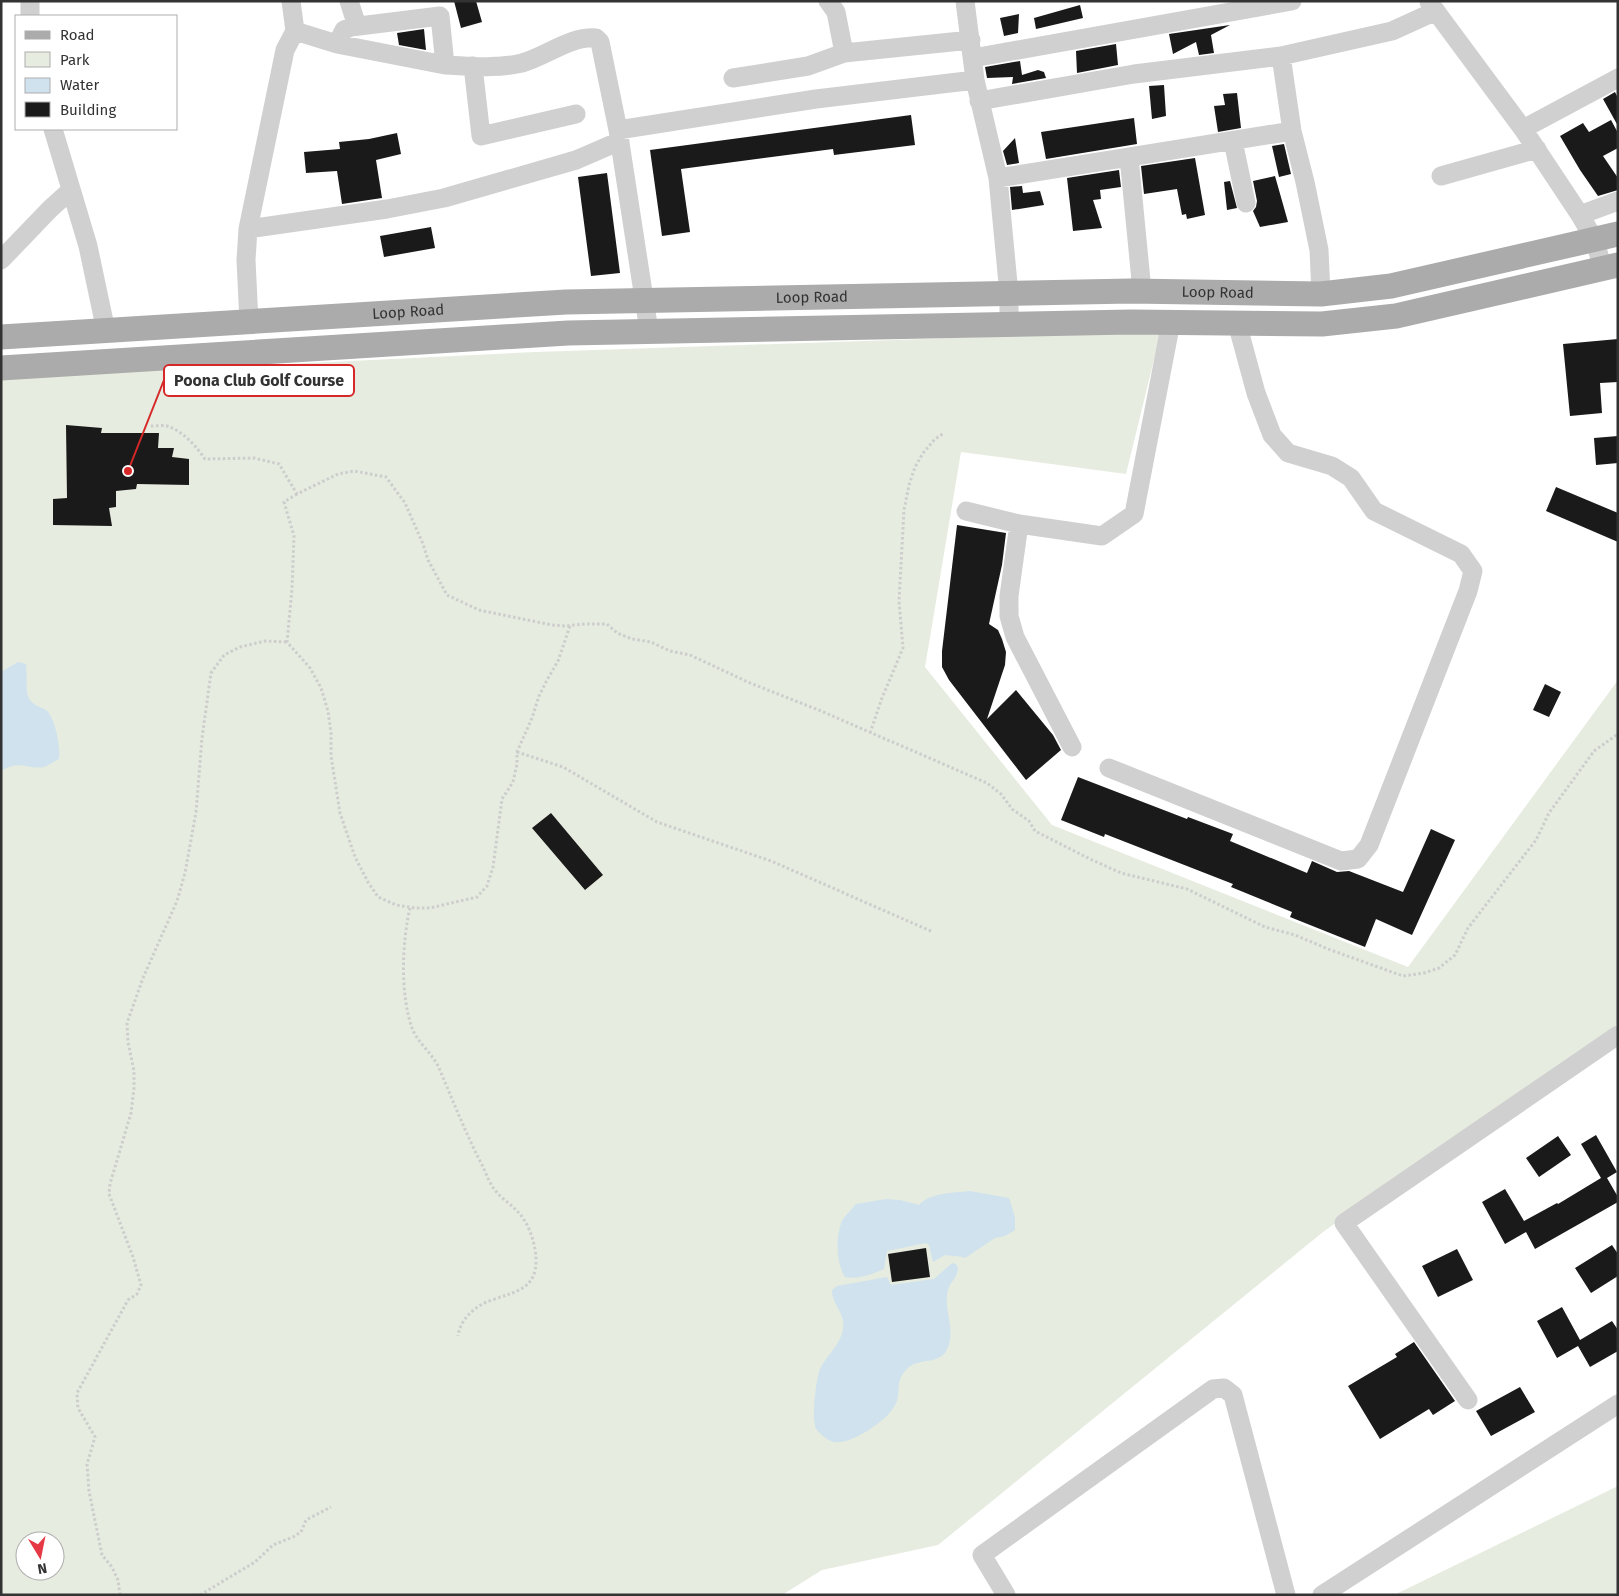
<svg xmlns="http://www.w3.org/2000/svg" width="1619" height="1596" font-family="'Fira Sans',sans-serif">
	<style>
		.green { fill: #e6ecdf; fill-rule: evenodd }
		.water { fill: #cfe2ee }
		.building { fill: #1a1a1a }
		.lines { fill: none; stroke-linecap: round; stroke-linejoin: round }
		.path { stroke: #cdcdcd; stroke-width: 3; stroke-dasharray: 2.5 2.5; stroke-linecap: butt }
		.minor { stroke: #d0d0d0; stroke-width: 19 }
		.major { stroke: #ababab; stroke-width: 25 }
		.labels { text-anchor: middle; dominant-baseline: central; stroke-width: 5; stroke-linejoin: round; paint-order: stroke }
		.street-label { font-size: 15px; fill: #333; stroke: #fff }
		.leader { fill: none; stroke: #d62828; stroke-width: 2 }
		.callout-dot { fill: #d62828; stroke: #fff; stroke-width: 2 }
		.callout { fill: #fff; stroke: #d62828; stroke-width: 2 }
		.callout-label { font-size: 16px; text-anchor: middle; font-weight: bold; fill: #333 }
	</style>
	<rect width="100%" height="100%" fill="#fff"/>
	<path class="green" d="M1161 331 1126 474 961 452 925 667 1052 825 1408 967 1618 680V1024L1323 1232 938 1545 822 1570 782 1595H1V378L536 352ZM25 1541H55V1571H25Z
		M1618 1486V1595H1394Z"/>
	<path class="water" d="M18 662 26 664C27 672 26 691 28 696 31 705 39 706 46 710 55 717 61 748 59 759 55 761 49 765 44 767 29 770 20 759 1 771V672Z
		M970 1191 1009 1198 1015 1217V1230L1005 1236 995 1238 965 1258C958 1255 952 1257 945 1255L933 1262 929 1245 926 1243 887 1251 884 1269C872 1274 858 1280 845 1277 836 1263 835 1235 843 1219 847 1214 852 1209 856 1204L886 1199 900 1200 919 1205C931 1192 954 1193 970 1191Z
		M952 1263 956 1264 958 1268C957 1281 949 1280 947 1295 945 1313 955 1329 948 1347 941 1367 919 1356 907 1369 893 1383 903 1393 894 1407 886 1421 851 1445 834 1442 829 1441 824 1437 821 1434 818 1431 815 1429 815 1425 812 1415 816 1382 819 1372 824 1357 840 1347 843 1329 846 1313 831 1304 832 1290L837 1286 887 1277 891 1285 934 1279Z"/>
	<path class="building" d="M454 1H476L482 22 461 28Z
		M1080 5 1083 18 1036 29 1034 18Z
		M1019 14 1018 33 1004 36 1000 18Z
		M1230 25 1211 35 1214 53 1199 55 1196 42 1173 54 1169 34Z
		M424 29 426 50 399 45 397 33Z
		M1116 44 1118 65 1077 73 1076 51Z
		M1020 61 1022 75 1038 70 1044 72 1046 78 1012 84 1013 77 987 78 985 67Z
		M1164 85 1166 116 1152 119 1149 86Z
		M1615 92 1618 98V126L1603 99Z
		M1237 93 1241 128 1218 132 1214 106 1225 105 1223 94Z
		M911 115 915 145 834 155 833 149 681 169 690 232 662 236 650 150Z
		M1134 118 1137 144 1046 159 1041 132Z
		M1611 120 1618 133V148L1603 156 1618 178V190L1598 196 1580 170 1560 136 1583 123 1589 132Z
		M397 133 401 154 376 160 382 198 342 204 337 171 306 173 304 152 340 149 339 142 369 139Z
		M1015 138 1019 163 1007 165 1003 151Z
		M1284 144 1291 174 1279 177 1272 146Z
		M1195 158 1205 215 1187 219 1186 214 1182 215 1177 189 1144 194 1141 166Z
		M1119 170 1121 187 1100 190 1101 199 1093 200 1102 228 1073 231 1067 178Z
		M607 173 620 273 591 276 578 177Z
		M1275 176 1288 222 1260 227 1253 211 1256 207 1257 201 1253 181Z
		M1230 181 1237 208 1227 210 1224 182Z
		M1022 186 1023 193 1040 191 1044 205 1012 210 1010 187Z
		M431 227 435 248 384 257 380 236Z
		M1618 339V382L1600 383 1602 413 1570 416 1563 344Z
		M66 425 102 428 101 433H159L158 448H174L172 457 189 459V485L137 484 136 489 116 491V507L109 508 112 526 53 525V499L67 498Z
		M1618 436V463L1596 465 1594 438Z
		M1556 487 1618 513V542L1546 511Z
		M957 525 1006 533 1002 565 989 624 998 630 1002 639 1006 652 1005 665 987 719 1016 690 1053 735 1061 750 1026 780 949 680 942 667V651Z
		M1545 684 1561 692 1549 717 1533 710Z
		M1078 777 1187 819 1188 817 1233 834 1230 841 1307 873 1312 861 1337 872 1349 871 1403 892 1431 829 1455 840 1412 935 1376 919 1365 947 1290 917 1292 912 1231 887 1233 884 1105 834 1104 837 1061 820Z
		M551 813 603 875 585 890 532 828Z
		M1596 1135 1617 1172 1607 1178 1618 1197V1202L1535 1249 1526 1232 1505 1244 1482 1202 1505 1189 1524 1221 1557 1203 1558 1204 1601 1178 1581 1144Z
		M1558 1136 1571 1155 1539 1177 1526 1158Z
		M1612 1245 1618 1254V1276L1591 1293 1575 1268Z
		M926 1248 930 1277 892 1282 888 1254Z
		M1457 1249 1473 1280 1438 1297 1422 1266Z
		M1562 1307 1580 1340 1612 1321 1618 1330V1351L1590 1367 1578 1346 1557 1358 1537 1321Z
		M1414 1342 1455 1401 1433 1415 1429 1409 1380 1439 1348 1386 1397 1357 1395 1354Z
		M1520 1387 1535 1412 1491 1436 1476 1411Z"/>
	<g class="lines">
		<path class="path" d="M151 426C156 426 162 425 167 426 183 431 196 446 205 459L254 458 279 464 297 494 338 474 354 471 386 477 405 503 423 544 428 560 447 595 479 610 552 625 566 626 585 624H607L617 633 632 639 651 642 670 651 690 655 750 683 821 711 987 783 1001 794 1012 809 1029 821 1035 831 1090 859 1121 873 1187 889 1265 927 1295 935 1328 949 1403 976 1424 973 1439 968 1455 955 1468 928 1536 840 1549 813 1594 751 1618 734
			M297 494 284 502 294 536 292 589 287 642 310 668 321 688 328 711 331 733V756L340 813 355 857 368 882 378 897 396 905 415 908H430L477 897 487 886 493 867 502 799 513 782 517 764V752L532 718 539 696 547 680 558 661 570 626
			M870 733 882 698 903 648 899 601 904 510 909 485 915 467 923 453 935 439 944 433
			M517 752 563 767 657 822 771 861 933 932
			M410 908C402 942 400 994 412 1028 417 1042 433 1054 439 1068 453 1101 466 1134 482 1165 486 1173 489 1182 494 1189 500 1197 509 1203 516 1210 528 1221 535 1241 536 1258 537 1289 517 1291 492 1300 476 1305 460 1319 458 1336
			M120 1595 118 1580 112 1567 102 1555 89 1491 87 1464 95 1437 78 1408 77 1393 128 1300 137 1294 141 1285 133 1257 109 1194 110 1184 131 1113 134 1088V1071L128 1042 127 1023 143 978 177 901 185 873 196 812 202 738 211 673 224 655 240 647 265 641 287 642
			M200 1595 255 1562 273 1545 293 1537 301 1532 306 1520 331 1507"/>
		<path class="minor" d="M349 1 357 26
			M828 1 836 12 844 53
			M965 1 975 80 998 178 1009 294V325
			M1429 2 1523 129 1580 215 1594 239 1603 268
			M30 16V1
			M295 31 337 44 445 65 440 16 351 27 344 30 337 44
			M1281 56 1292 131 1305 182 1319 250 1321 294
			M973 58 1292 1
			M445 65C471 66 497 69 522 63 547 56 570 36 596 38L600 42 618 130 649 331
			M473 66 481 136 576 114
			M733 78 808 66 844 53 971 40
			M979 101 1134 74 1281 56 1392 31 1436 11
			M53 129 88 246 106 331
			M1523 129 1618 78
			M618 130 816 99 975 80
			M1233 141 1246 203
			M1129 157 1142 291
			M1441 176 1537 149
			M998 178 1292 131
			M1580 215 1618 201
			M248 229 387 209 444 198 576 160 620 141
			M1 260 50 209 71 190
			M249 322 246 260 248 229 285 50 295 31 291 1
			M966 511 1019 524 1102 536 1134 514 1171 322
			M1019 524 1009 596V616L1015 637 1072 747
			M1109 768 1341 861 1358 859 1369 845 1468 591 1473 571 1461 554 1374 511 1351 478 1332 466 1288 453 1272 435 1256 393 1237 323
			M1468 1400 1344 1223 1618 1035
			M1006 1595 982 1555 1213 1389 1224 1388 1233 1395 1286 1595
			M1322 1595 1618 1404"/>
		<g class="major">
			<path id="s1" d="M1 337 566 302 1131 291 1321 294 1391 286 1618 234"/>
			<path d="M1 368 568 333 1131 322 1322 324 1396 316 1618 265"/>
		</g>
	</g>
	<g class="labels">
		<g class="street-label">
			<text stroke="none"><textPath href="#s1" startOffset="1218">Loop Road</textPath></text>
			<text stroke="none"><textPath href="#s1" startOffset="812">Loop Road</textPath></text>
			<text stroke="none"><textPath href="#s1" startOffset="408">Loop Road</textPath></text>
		</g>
	</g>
	<path class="leader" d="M128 471L164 380"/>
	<circle class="callout-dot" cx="128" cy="471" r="5"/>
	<rect class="callout" x="164" y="365" width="190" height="31" rx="5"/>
	<g class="callout-label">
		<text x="259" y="386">Poona Club Golf Course</text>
	</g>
	<rect width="1619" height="1596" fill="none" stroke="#333333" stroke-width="5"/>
	<rect x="15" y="15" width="162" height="115" fill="#ffffff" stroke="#adadad"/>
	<rect x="25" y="31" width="25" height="8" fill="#ababab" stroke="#adadad"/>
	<text x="60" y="40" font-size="15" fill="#333333">Road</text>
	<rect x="25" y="52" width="25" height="15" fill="#e6ecdf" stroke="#adadad"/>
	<text x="60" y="65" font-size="15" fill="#333333">Park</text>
	<rect x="25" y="78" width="25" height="15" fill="#cfe2ee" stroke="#adadad"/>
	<text x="60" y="90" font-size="15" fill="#333333">Water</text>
	<rect x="25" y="102" width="25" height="15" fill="#1a1a1a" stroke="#adadad"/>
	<text x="60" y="115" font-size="15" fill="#333333">Building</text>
	<g transform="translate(40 1556) rotate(170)"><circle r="24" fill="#ffffff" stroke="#adadad"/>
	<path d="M0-4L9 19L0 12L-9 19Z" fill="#e63946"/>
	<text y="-8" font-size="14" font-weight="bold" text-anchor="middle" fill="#333333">N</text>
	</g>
</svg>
